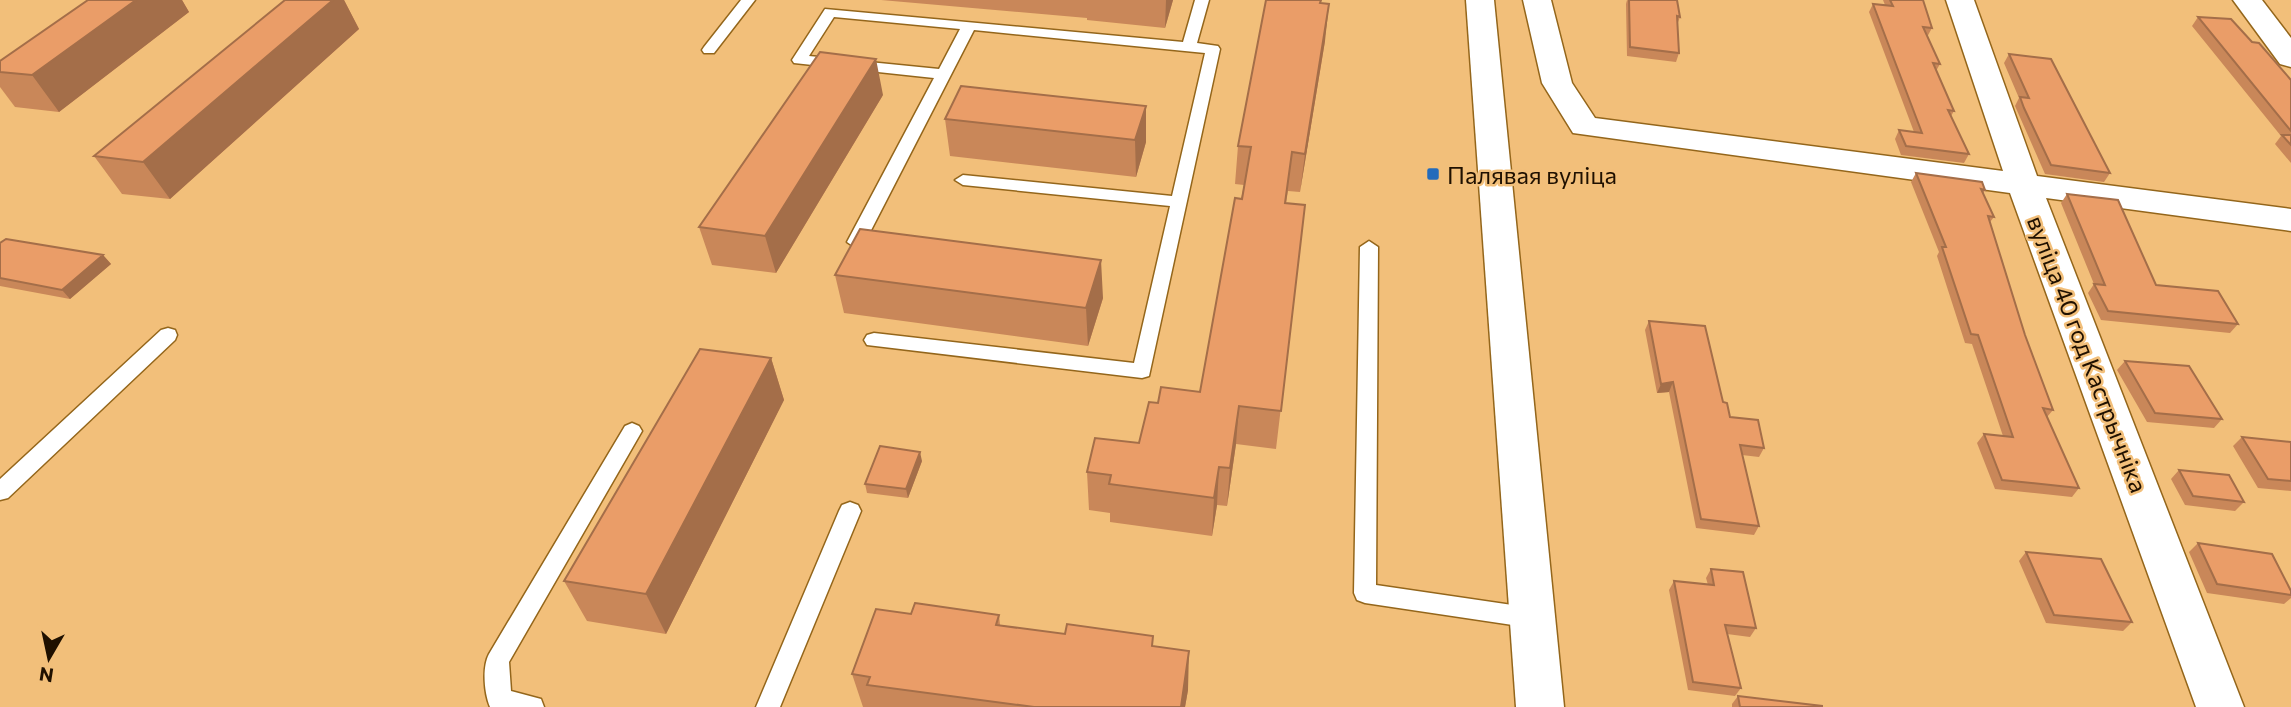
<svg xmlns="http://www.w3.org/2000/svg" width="2291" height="707" font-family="Commissioner,sans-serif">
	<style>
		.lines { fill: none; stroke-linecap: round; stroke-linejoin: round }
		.service-casing { stroke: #94661b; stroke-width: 3 }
		.minor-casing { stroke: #94661b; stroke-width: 3 }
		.tertiary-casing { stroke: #94661b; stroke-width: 3 }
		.service { fill: #fff; fill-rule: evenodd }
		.minor { fill: #fff; fill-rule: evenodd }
		.tertiary { fill: #fff; fill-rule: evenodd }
		.wall { fill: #c98759 }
		.shaded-wall { fill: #a46e49 }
		.building { fill: #ea9d68; stroke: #a46e49; stroke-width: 2 }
		.poi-dot { fill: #236bbb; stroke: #f2bf7a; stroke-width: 2.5 }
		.labels { text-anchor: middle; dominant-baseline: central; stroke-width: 5; stroke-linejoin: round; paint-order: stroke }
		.poi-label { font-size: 24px; fill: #1f1000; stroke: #f2bf7a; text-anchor: start }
		.street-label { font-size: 24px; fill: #1f1000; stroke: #f2bf7a }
	</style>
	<rect width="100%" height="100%" fill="#f2bf7a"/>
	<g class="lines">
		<defs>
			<path id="service" d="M741 0H755L714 53H704L702 50 704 47Z
				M1195 0H1209L1197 43 1218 46 1220 49 1149 376 1142 378 867 345 864 340 867 335 874 333 1134 363 1170 206 963 185 955 180 963 175 1172 196 1205 53 974 30 865 242 856 248 847 242 934 78 794 63 792 60 825 9 1183 42ZM834 17 960 29 939 69 809 56Z
				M1369 241 1378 247 1376 585 1532 608 1540 611 1544 618 1540 625 1532 628 1365 603 1357 600 1354 593 1360 247Z
				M168 328 175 330 177 335 175 340 8 498 0 500V479L161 330Z
				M632 423 639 426 642 431 509 662 511 691 541 699 544 707H490C484 693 482 667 489 654L625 426Z
				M850 502 858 505 861 511 780 707H756L839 511 842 505Z"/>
			<path id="minor" d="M1523 0H1551L1572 83 1595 118 2003 171 1946 0H1974L2037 176 2291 209V231L2046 198 2244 707H2196L2010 193 1573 133 1542 83Z
				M2233 0H2262L2291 38V67L2280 64Z"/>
			<path id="tertiary" d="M1466 0H1494L1564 707H1516Z"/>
		</defs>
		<use href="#service" class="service-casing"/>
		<use href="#minor" class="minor-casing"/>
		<use href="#tertiary" class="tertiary-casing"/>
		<use href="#service" class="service"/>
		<use href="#minor" class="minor"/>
		<use href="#tertiary" class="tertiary"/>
	</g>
	<path class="wall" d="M88 0H182L189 12 59 112 15 107 0 87V61Z
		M285 0H344L359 29 170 199 122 194 94 156Z
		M881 0H1173L1165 28 1087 20V18Z
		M1627 0 1680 17 1677 25 1679 53 1676 62 1627 56 1626 4Z
		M1883 0H1923L1932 28 1927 37 1940 64 1936 71 1954 111 1951 116 1969 154 1964 163 1901 155 1895 139 1899 130 1914 132 1869 12 1873 4 1885 5Z
		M1320 3 1325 41 1300 192 1288 191 1286 203 1305 205 1276 449 1236 444 1227 506 1217 505 1212 536 1110 522V513L1089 510 1087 472 1139 443 1158 403 1200 392 1244 185 1235 184 1238 146Z
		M2198 17 2291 80V163L2275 144 2281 136 2192 26Z
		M2009 54 2110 173 2104 182 2045 174 2015 106 2019 98 2004 63Z
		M961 86 1146 142 1136 177 950 156 945 119Z
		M883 95 776 273 712 265 699 227Z
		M1916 173 1985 190 1983 194 1994 217 1990 222 2025 335 2053 410 2047 417 2079 488 2072 497 1995 489 1977 443 1984 434 2003 436 1972 344 1965 343 1937 256 1939 252 1911 182Z
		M2067 194 2156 285 2238 324 2230 333 2101 320 2088 293 2094 284 2061 203Z
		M0 243 103 255 111 264 70 299 0 286Z
		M835 275 1103 298 1088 346 844 313Z
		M1649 321 1723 402 1730 417 1764 448 1759 457 1742 455 1759 526 1754 535 1696 528 1669 392 1657 393 1645 330Z
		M771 358 784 400 666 634 587 621 564 581Z
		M2125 361 2222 419 2214 428 2147 422 2117 370Z
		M2242 437 2291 442V491L2258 488 2233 446Z
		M922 461 908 498 867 493 865 484Z
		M2179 470 2244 502 2235 511 2185 505 2171 479Z
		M2198 543 2291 591V598L2284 604 2207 593 2189 552Z
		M2026 552 2132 622 2123 631 2046 623 2019 561Z
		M1711 569 1756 628 1750 637 1727 634 1741 688 1735 696 1688 690 1669 590 1674 581 1708 585 1706 578Z
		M911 614 999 615 1000 625 1153 646 1188 690 1185 707H863L852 674Z
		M1738 696 1822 707H1732V704Z"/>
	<path class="shaded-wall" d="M136 0H182L189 12 59 112 32 75Z
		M333 0H344L359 29 170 199 143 162Z
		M1166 0H1173L1165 28Z
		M1329 4 1325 41 1300 192 1305 154Z
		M876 59 883 95 776 273 765 236Z
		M1146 106V142L1136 177 1135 140Z
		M103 255 111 264 70 299 62 290Z
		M1101 260 1103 298 1088 346 1086 308Z
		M771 358 784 400 666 634 646 594Z
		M1673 382 1669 392 1657 393 1661 384Z
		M1239 406 1236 444 1227 506 1230 468Z
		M920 452 922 461 908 498 906 489Z
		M1219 467 1217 505 1212 536 1214 498Z
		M1189 651 1188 690 1185 707H1181Z"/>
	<path class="building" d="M88 0H136L32 75 0 72V61Z
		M285 0H333L143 162 94 156Z
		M1266 0H1321L1320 3 1329 4 1305 154 1292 152 1285 203 1305 205 1281 411 1239 406 1230 468 1219 467 1214 498 1109 484 1111 475 1087 472 1095 438 1139 443 1149 402 1158 403 1161 387 1200 392 1235 198 1242 199 1251 147 1238 146Z
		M1629 0H1677L1680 17 1677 16 1679 53 1630 47Z
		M1890 0H1923L1932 28 1923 27 1940 64 1933 63 1954 111 1948 110 1969 154 1906 146 1899 130 1922 133 1873 4 1893 6Z
		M2198 17 2231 19 2252 42 2259 43 2291 80V131Z
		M820 52 876 59 765 236 699 227Z
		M2009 54 2051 59 2110 173 2051 165 2024 108 2020 97 2029 98Z
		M961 86 1146 106 1135 140 945 119Z
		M2282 135H2291V145Z
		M1916 173 1982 182 1985 190 1981 189 1994 217 1988 216 2025 335 2053 410 2043 408 2079 488 2002 480 1984 434 2013 437 1978 335 1971 334 1942 247H1946Z
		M2067 194 2118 200 2156 285 2218 291 2238 324 2108 311 2094 284 2105 285Z
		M860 229 1101 260 1086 308 835 275Z
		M6 239 103 255 62 290 0 278V243Z
		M1649 321 1705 326 1723 402 1727 403 1730 417 1758 420 1764 448 1740 445 1759 526 1701 519 1673 382 1661 384Z
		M700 349 771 358 646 594 564 581Z
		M2125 361 2189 366 2222 419 2155 413Z
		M2242 437 2291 442V481L2268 479Z
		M880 446 920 452 906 489 865 484Z
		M2179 470 2229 475 2244 502 2193 496Z
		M2198 543 2272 554 2291 591V595L2217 584Z
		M2026 552 2101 559 2132 622 2054 615Z
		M1711 569 1743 572 1756 628 1725 625 1741 688 1693 682 1674 581 1714 585Z
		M915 603 999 615 996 625 1065 634 1067 624 1153 636 1152 646 1189 651 1181 707H1034L867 685 870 677 852 674 876 609 911 614Z
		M1738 696 1822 706V707H1740Z"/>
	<rect class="poi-dot" x="1426" y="167" width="14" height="14" rx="3.5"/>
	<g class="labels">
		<g class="poi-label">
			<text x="1447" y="174">Палявая вуліца</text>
		</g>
		<g class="street-label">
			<text transform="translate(2088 354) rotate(69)">вуліца 40 год Кастрычніка</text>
		</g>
	</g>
	<g transform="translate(49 658) rotate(189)" stroke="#f2bf7a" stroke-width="5" paint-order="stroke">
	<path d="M0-5L12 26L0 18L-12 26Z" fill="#1f1000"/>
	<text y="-10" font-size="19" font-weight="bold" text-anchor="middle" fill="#1f1000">N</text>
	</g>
</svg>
